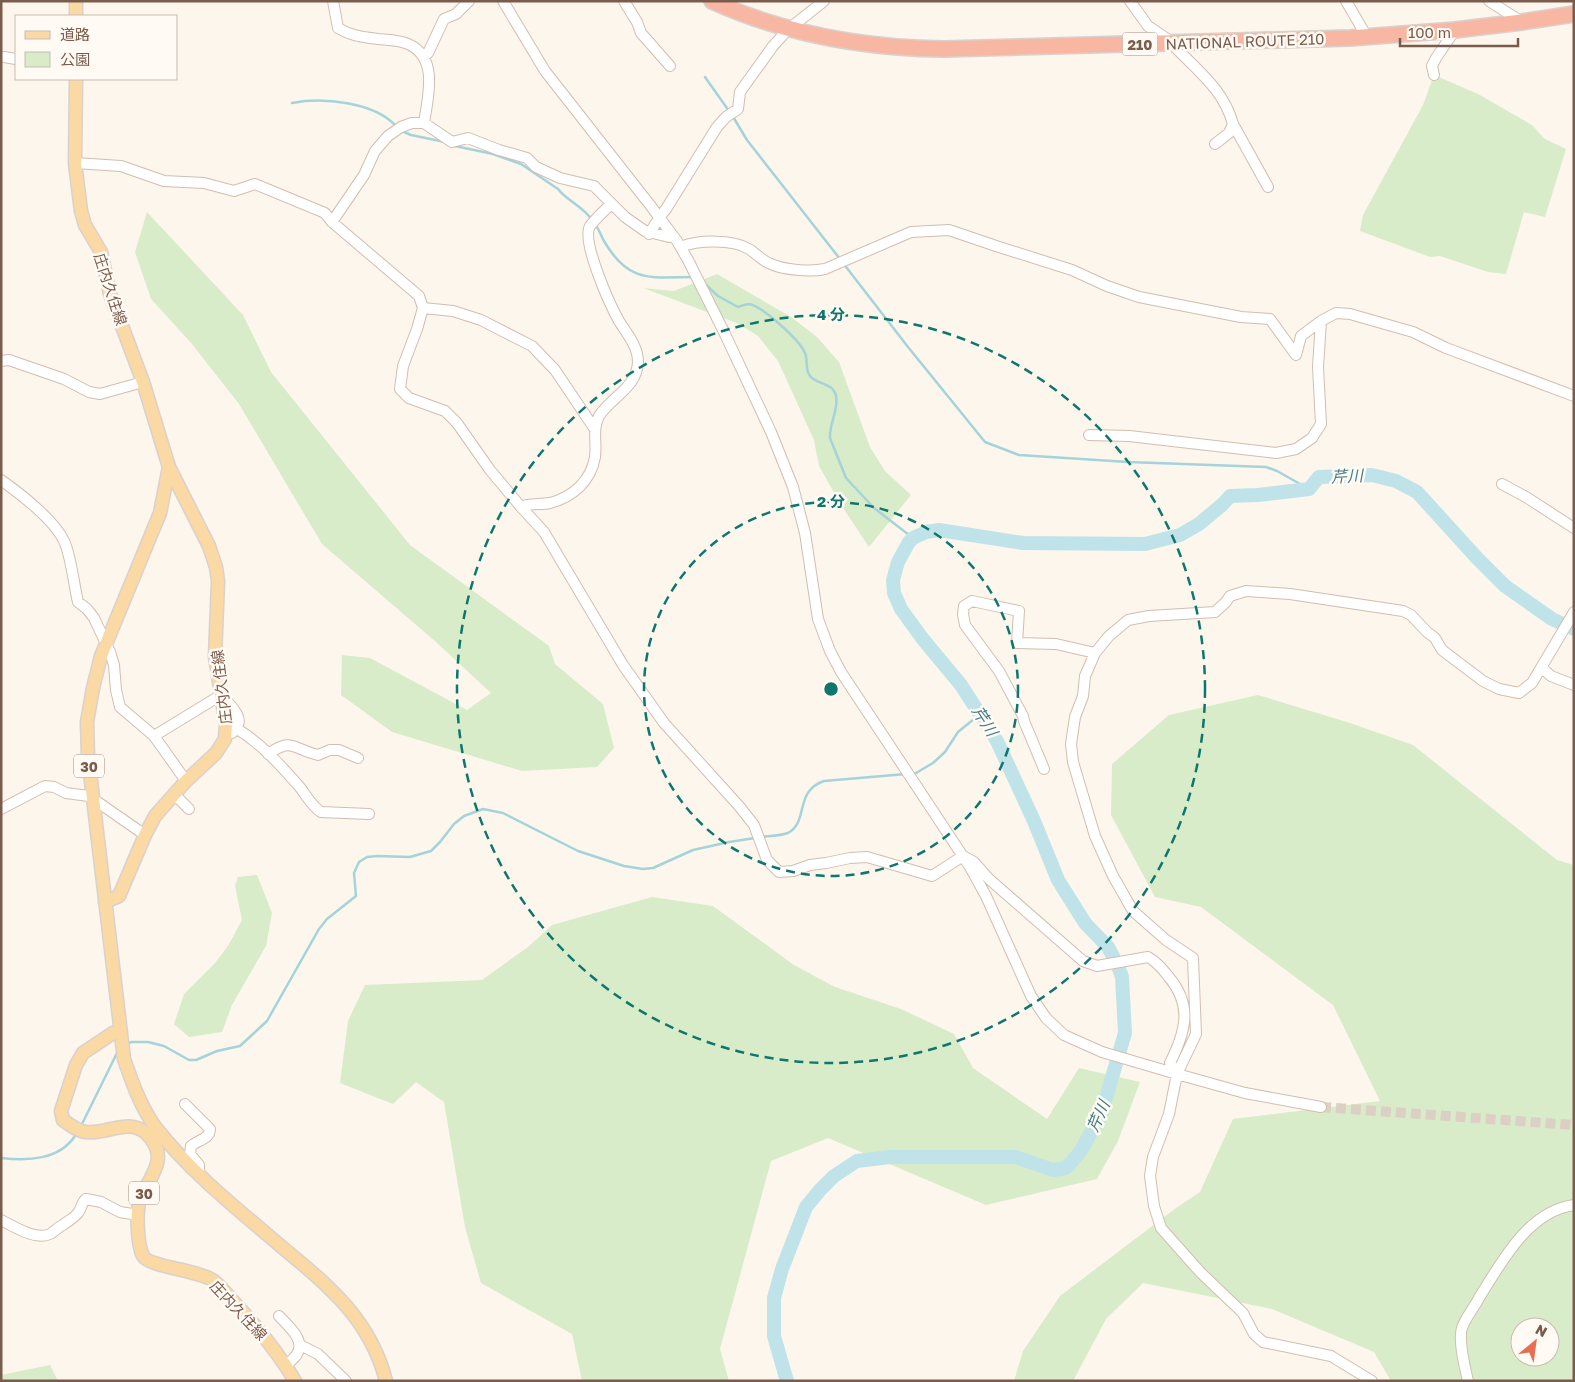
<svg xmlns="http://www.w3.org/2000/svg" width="1575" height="1382" font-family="'Golos Text','Noto Sans JP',sans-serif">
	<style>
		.green { fill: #d8ecc9; fill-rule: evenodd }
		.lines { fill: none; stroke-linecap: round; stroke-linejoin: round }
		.stream { stroke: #a5d3da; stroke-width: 2.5 }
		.river { stroke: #bfe3e8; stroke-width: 14 }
		.minor-tunnel { stroke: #dcd0c4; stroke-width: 10; stroke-dasharray: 10 5; stroke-linecap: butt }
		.minor-casing { stroke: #d1beb0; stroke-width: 12 }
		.major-casing { stroke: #dad1cd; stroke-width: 15 }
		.highway-casing { stroke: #dad1cd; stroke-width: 18 }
		.minor { stroke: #fff; stroke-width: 10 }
		.major { stroke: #fbd9a5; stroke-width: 12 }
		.highway { stroke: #f7b7a3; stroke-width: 15 }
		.ring { fill: none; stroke: #0f766e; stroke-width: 2.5; stroke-dasharray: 9 6 }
		.labels { text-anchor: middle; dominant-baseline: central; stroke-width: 5; stroke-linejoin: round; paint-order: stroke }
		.shield { fill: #fffaf3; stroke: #a28b7f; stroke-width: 1 }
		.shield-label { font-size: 14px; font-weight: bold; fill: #7a5c4d }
		.street-label { font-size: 15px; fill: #7a5c4d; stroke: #fffaf3 }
		.water-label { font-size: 16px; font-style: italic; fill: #437c86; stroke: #fffaf3 }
		.centre { fill: #0f766e; stroke: #fffaf3; stroke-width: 2.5 }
		.ring-label { font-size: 15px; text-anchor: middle; font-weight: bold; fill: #0f766e; stroke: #fffaf3; stroke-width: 5; stroke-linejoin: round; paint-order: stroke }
	</style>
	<rect width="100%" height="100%" fill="#fdf6ec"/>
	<path class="green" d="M1434 75 1478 94 1532 125 1545 139 1566 149 1545 217 1524 212 1506 274 1488 272 1440 256 1430 257 1360 231 1363 215 1423 105Z
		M147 212 243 315 271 372 410 545 549 646 555 664 603 704 614 748 597 767 522 771 392 732 341 695 342 655 370 658 467 710 491 693 436 642 322 544 239 404 192 344 151 299 135 252Z
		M717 274 791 317 817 337 839 362 870 447 885 471 911 495 869 547 841 505 819 466 814 440 778 361 758 336 739 324 643 288 674 291Z
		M1258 695 1347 722 1413 745 1557 860 1574 865V1381H1391L1374 1352 1272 1309 1143 1283 1106 1319 1073 1381H1014L1023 1351 1060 1296 1176 1208 1200 1192 1233 1119 1380 1101 1333 1005 1201 907 1155 897 1111 815 1112 764 1169 715ZM1520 1327H1550V1357H1520Z
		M257 875 272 913 266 946 232 1005 222 1032 189 1037 174 1024 184 994 215 963 228 946 242 920 235 886 238 877Z
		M652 897 713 906 794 965 835 987 901 1009 954 1034 973 1068 1047 1119 1079 1068 1140 1082 1118 1141 1097 1179 986 1205 828 1138 771 1161 720 1349 729 1381H582L572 1334 481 1283 465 1227 444 1102 416 1082 393 1104 340 1083 348 1021 365 985 482 980 528 947 552 925Z
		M50 1365 58 1381H1V1375Z"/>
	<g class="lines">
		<path class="stream" d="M705 77 729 111
			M292 103C323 97 374 102 396 126
			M732 115 747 140 840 259
			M402 131 411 135 445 142
			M455 146 493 154 521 164 558 189C567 201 583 206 592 220
			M595 224C599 229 601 236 604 241 629 284 650 277 694 277
			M843 263 908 347 985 442 1019 455 1128 462 1266 467 1277 471 1309 489
			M704 283 718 296 738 307C742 306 745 304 749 304 762 306 798 339 804 351 809 359 804 368 810 376 817 385 833 382 836 396 839 409 829 424 830 438L846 478 874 508 913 538
			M911 774 916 773 933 763 945 752 958 732 980 714
			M761 837C769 836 780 836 788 833 809 822 794 791 824 781L906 774
			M126 1044 132 1042H148L164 1046 189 1060H196L217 1051 240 1046 267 1021 319 929 327 919 356 896 354 873 359 862 367 857 377 856 410 857 431 851 440 842 454 824 464 816 483 809 503 813 578 851 624 866 643 869 653 868 693 850 729 842 755 838
			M82 1124 118 1051
			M1 1158C28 1161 59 1160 75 1136"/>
		<path class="river" d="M787 1381 774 1336V1298L782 1269 806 1207 820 1190 834 1176 857 1161 890 1157H1016L1053 1170 1066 1168 1080 1152 1101 1115 1125 1033 1122 977 1118 966 1108 947 1085 923 1058 880 1034 821 997 741 961 685 922 638 901 609 894 593 893 580 898 562 909 542 913 538 926 532 939 530 1023 543 1145 544 1180 535 1199 524 1223 504 1230 496 1258 495 1309 489 1319 477 1372 475 1396 481 1417 492 1477 558 1505 586 1552 619 1574 629"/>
		<path class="minor-tunnel" d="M1321 1107 1574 1125"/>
		<defs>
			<path id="minor" d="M333 1 338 28C351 36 363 37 378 39 388 40 399 40 408 44 439 57 428 97 424 123
				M503 1 545 71 650 205 677 241 688 260 724 332 771 432 793 487 805 533 818 619 830 651 841 672 970 867 986 896 1031 996 1046 1018 1064 1035 1102 1052 1177 1074 1245 1093 1321 1107
				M624 1 637 22 641 33 670 66
				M1130 1 1148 26 1173 43 1174 46C1197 70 1224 90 1233 124L1229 133 1215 144
				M1346 1 1367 37
				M1489 1 1522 22
				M790 28 824 1
				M424 56 428 53 444 19 456 14 469 1
				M4 57 16 59
				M1434 75 1432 66 1436 58 1455 30
				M1233 124 1268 187
				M75 163 121 166 164 181 204 183 234 191 255 184 325 213 332 222 419 296 423 308 417 329 403 366 400 389 409 398 445 411 457 423 490 470 521 507 544 532 623 665 664 723 739 806 754 825 767 860 779 872 793 871 810 865 826 863 850 858 867 857 932 876 963 856 974 862 989 879 1083 961 1097 966 1148 957C1157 962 1162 968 1168 976 1193 1005 1186 1031 1170 1063L1177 1074
				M332 222 364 175 375 151 388 136 401 127 412 123H424L452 142 468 138 499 150 527 158 536 167 560 178 594 186 625 217 645 231 669 237 673 236
				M649 234C655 225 659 217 666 209L717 127 726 117 738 109 740 92 773 46 783 35 785 27
				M681 247C697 240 733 239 749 249 757 254 762 261 771 264 784 270 810 272 825 269L911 232 949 230 996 246 1072 270 1107 286 1139 297 1241 317 1270 319 1296 355 1301 336 1321 321 1336 313 1350 314 1413 332 1446 348 1574 396
				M423 308 453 311 481 320 532 346 555 370 594 428
				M1 361 9 360 64 379 89 392 100 394 143 382
				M1089 435 1129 436 1276 453 1296 449 1312 438 1321 424 1318 367 1321 321
				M1 480C21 494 54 520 64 541 71 555 74 586 78 602L87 609 94 618 110 652 114 665 116 690 120 707 154 736 186 781
				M1502 484 1526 497 1574 528
				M521 507C530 503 540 505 550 503 573 497 591 481 595 457 597 442 592 430 599 416 611 397 637 388 638 362 638 346 627 334 619 321 610 305 581 241 590 226 596 218 605 210 611 204
				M1542 668 1551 676 1574 685
				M237 729C261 743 280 765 298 785 306 794 311 806 321 812L369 814
				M154 736 221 695C232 707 248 720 232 733
				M268 754C293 737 292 749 318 755L330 750H339L358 758
				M1044 769 1024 721 1023 716 999 671 965 625 963 614 964 606 972 601 1019 611 1017 643 1056 644 1095 653
				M175 795 189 809
				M1 809 45 786 54 787 66 793 89 796 145 835
				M185 1104 210 1129C210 1139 198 1140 191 1146L190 1154 199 1165V1173
				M1 1220C13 1226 36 1241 50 1234 54 1232 58 1227 63 1225 68 1221 74 1218 78 1213 82 1208 81 1203 86 1199L101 1202 120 1212 138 1215
				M279 1316C288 1326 306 1340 297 1354 295 1358 289 1362 286 1366
				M300 1345 318 1354 346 1381
				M1372 1381 1331 1356 1263 1342 1254 1334 1243 1313 1201 1273 1161 1228 1154 1206 1150 1176 1153 1157 1169 1114 1177 1074 1196 1034 1193 958 1166 940 1133 911 1113 876 1095 836 1073 762 1071 744 1075 717 1083 696 1085 676 1095 653 1109 636 1128 620 1149 616 1215 612 1226 602 1230 596 1246 591 1290 594 1403 611 1411 615 1427 632 1435 638 1442 650 1483 681 1499 689 1519 693 1532 683 1574 612
				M1468 1381C1465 1368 1458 1340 1462 1328 1465 1318 1474 1308 1479 1298 1501 1263 1528 1211 1574 1205"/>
			<path id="major" d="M76 1V16
				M76 79 75 163 81 211 85 225 101 252 110 294 143 382 169 467 160 513 101 656 93 688 87 722 88 756 124 1059C132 1082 141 1108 156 1128 186 1166 226 1200 263 1231 315 1276 368 1310 386 1381
				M105 902 119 896 145 835 155 816 186 781 216 753 225 739 226 725 215 657 218 581 216 567 209 546 169 467
				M120 1032 113 1033 83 1053 76 1065 61 1111 63 1120C70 1125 78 1131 86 1132 107 1135 130 1116 148 1135 170 1159 150 1175 140 1200 136 1212 137 1244 143 1256 149 1267 199 1270 214 1281 221 1286 228 1296 235 1303 257 1327 278 1352 295 1381"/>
			<path id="highway" d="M712 1C785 34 865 48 944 49L1350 38 1455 30 1522 22 1574 14"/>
		</defs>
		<use href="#minor" class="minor-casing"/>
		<use href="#major" class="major-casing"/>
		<use href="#highway" class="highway-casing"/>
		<use href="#minor" class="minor"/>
		<use href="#major" class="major"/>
		<use href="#highway" class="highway"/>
	</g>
	<g class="ring">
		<circle cx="831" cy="689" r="187"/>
		<circle cx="831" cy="689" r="374"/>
	</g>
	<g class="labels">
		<g class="shield">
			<rect x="1122.5" y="32.5" width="35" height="23" rx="4"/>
			<rect x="74" y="754.5" width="30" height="23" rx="4"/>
			<rect x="129" y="1181.5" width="30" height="23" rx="4"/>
		</g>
		<g class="shield-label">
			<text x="1140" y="44">210</text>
			<text x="89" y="766">30</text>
			<text x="144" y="1193">30</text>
		</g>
		<g class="street-label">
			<text transform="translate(1245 41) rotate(-2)">NATIONAL ROUTE 210</text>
			<text transform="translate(111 289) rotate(72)">庄内久住線</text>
			<text transform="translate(221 687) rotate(-97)">庄内久住線</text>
			<text transform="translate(239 1310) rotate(47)">庄内久住線</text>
		</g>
		<g class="water-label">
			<text transform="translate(1347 476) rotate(-3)">芹川</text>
			<text transform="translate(985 721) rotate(57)">芹川</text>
			<text transform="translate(1098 1116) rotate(-66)">芹川</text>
		</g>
	</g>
	<circle cx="831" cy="689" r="8" class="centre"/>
	<g class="ring-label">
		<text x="831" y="320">4 分</text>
		<text x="831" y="507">2 分</text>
	</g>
	<rect width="1575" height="1382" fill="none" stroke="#7a5c4d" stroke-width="5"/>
	<rect x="15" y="15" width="162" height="65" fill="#fffaf3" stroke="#cabbb1"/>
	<rect x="25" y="31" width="25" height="8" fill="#fbd9a5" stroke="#cabbb1"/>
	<text x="60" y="40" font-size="15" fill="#7a5c4d">道路</text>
	<rect x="25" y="52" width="25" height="15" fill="#d8ecc9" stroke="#cabbb1"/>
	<text x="60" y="65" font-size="15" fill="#7a5c4d">公園</text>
	<g transform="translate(1535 1342) rotate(29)"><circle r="24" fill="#fffaf3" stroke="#cabbb1"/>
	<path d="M0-4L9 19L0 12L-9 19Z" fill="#e76f51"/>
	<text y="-8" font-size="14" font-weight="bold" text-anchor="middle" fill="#7a5c4d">N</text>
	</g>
	<path d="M1400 38v8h118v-8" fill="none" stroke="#7a5c4d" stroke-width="2.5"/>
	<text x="1408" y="38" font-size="15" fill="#7a5c4d" stroke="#fffaf3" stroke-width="4" paint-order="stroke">100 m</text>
</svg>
